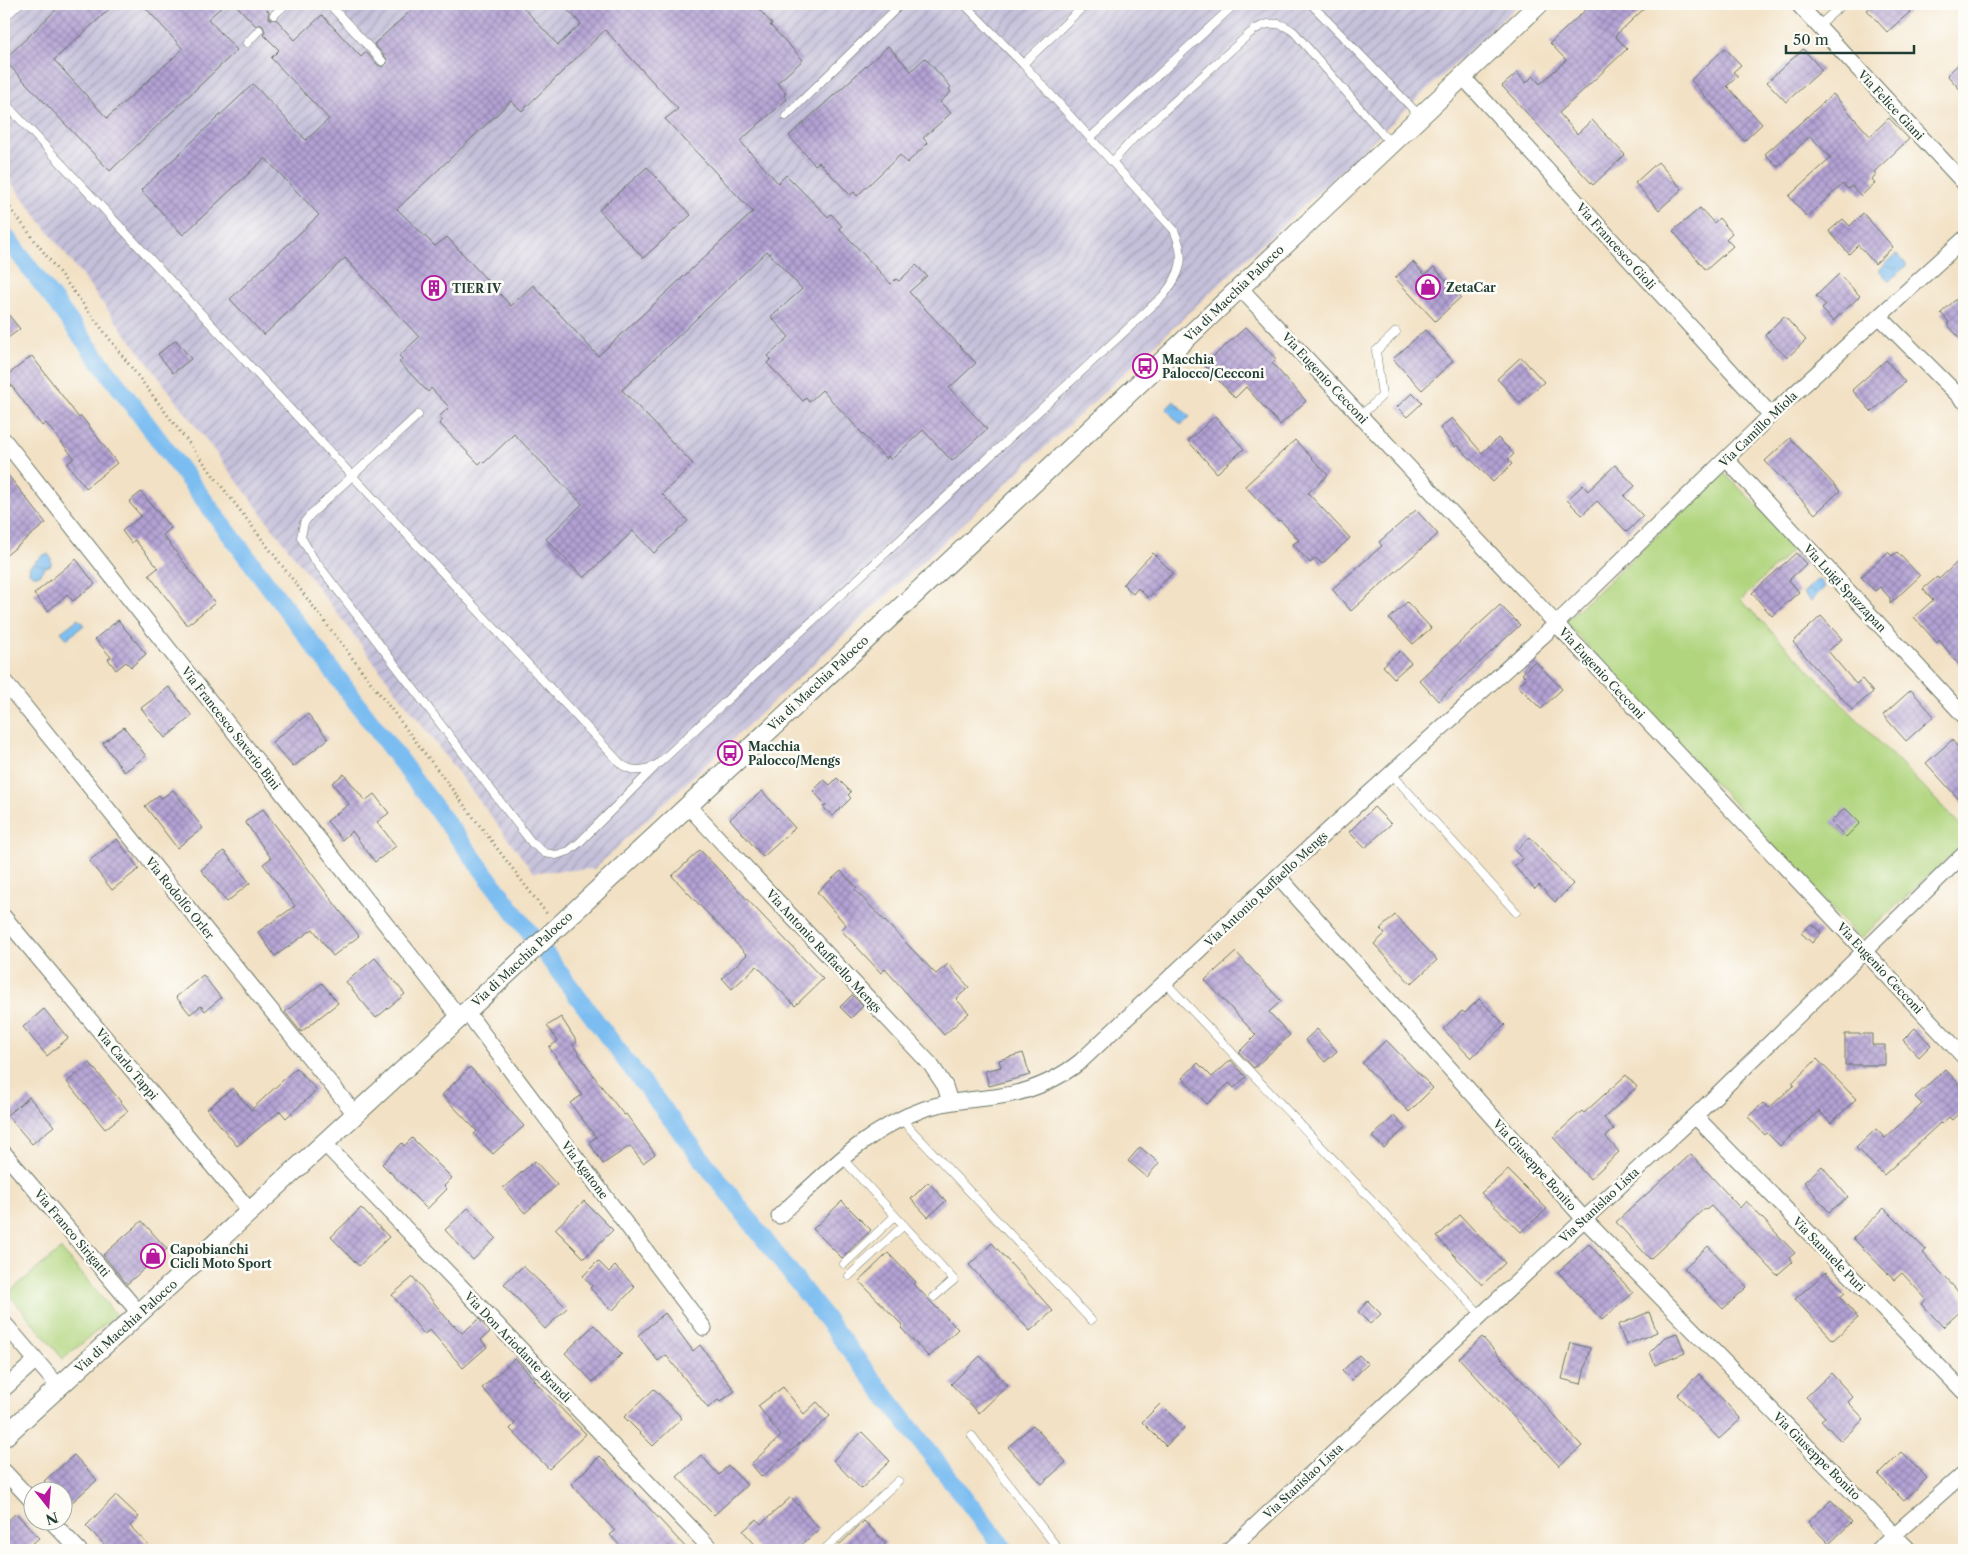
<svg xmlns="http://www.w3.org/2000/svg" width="1968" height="1554" font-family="'Libre Caslon Text',serif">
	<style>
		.industrial { fill: url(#industrial-furrows) }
		.grass { fill: #b1d57f; stroke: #68895a }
		.water { fill: url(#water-ripples); stroke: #4e7d92 }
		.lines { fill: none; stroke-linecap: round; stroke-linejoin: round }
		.canal { stroke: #7cbdf1; stroke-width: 18 }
		.building { fill: url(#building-cross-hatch); fill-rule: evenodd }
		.service-casing { stroke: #697666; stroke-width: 9 }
		.minor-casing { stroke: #697666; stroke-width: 17 }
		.tertiary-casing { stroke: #697666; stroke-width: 21 }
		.path { stroke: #697666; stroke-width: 3; stroke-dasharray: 1 4; stroke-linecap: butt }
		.service { stroke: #fff; stroke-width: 8 }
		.minor { stroke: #fff; stroke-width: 15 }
		.tertiary { stroke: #fff; stroke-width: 19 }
		.labels { text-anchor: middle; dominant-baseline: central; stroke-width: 5; stroke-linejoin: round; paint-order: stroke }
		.street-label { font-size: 12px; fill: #1f3d34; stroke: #fdfcf7 }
		.poi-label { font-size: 12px; font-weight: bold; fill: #1f3d34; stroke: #fdfcf7; text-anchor: start }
	</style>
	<defs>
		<pattern id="industrial-furrows" width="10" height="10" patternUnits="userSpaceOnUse" patternTransform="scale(1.25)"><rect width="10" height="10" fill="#c5c0da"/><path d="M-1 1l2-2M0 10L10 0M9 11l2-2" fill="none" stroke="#9f9db2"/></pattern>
		<pattern id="water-ripples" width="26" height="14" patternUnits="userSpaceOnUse" patternTransform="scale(1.25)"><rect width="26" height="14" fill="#7cbdf1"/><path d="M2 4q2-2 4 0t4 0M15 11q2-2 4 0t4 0" fill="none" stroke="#659bc4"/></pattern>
		<pattern id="building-cross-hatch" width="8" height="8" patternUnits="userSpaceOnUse" patternTransform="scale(1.25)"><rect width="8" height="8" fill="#b3a1d4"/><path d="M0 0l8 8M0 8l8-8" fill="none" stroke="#9184ad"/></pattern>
	</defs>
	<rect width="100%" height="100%" fill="#fdfcf7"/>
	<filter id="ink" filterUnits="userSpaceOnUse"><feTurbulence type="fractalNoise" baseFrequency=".02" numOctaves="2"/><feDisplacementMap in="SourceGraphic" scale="10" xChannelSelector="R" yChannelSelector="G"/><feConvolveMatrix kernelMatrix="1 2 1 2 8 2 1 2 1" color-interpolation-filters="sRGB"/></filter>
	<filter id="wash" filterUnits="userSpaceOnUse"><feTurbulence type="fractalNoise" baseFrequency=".0096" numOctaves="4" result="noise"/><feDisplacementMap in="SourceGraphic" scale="20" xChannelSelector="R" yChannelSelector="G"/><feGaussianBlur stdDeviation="1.12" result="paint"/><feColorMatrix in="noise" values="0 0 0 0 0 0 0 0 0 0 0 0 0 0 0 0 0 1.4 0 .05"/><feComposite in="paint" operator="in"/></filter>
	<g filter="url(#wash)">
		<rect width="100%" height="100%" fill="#f2e1c4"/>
		<path class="industrial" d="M4 4H1519L594 869 533 872 4 173Z"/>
		<path class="grass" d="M1724 473 1797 545 1741 600 1964 829V843L1860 939 1565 622Z
			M61 1249 116 1315 63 1359 8 1293Z"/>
		<path class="water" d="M1897 254 1907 265 1889 281 1879 270Z
			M1174 401 1190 417 1181 425 1166 409Z
			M48 554 51 558V565L44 568 39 575H32L29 572 30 566 43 555Z
			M1818 579 1825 587 1811 601 1803 593Z
			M78 619 84 625 67 639 61 632Z"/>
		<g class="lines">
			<path class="canal" d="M4 234 626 1061 1005 1550"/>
		</g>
		<g id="blocks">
			<path class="building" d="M62 4H115L54 60 107 118 183 49 142 4H225L208 19 237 50 110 171 4 60Z
				M235 4H262L269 12 268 16 270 19 277 20 295 40 322 15 361 57 366 52 378 65 383 67 387 63V59L374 44 418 4H520L558 45 581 24 562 4H754L772 24 770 25 803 60 777 83 786 93 784 95 787 99 740 141 778 183 786 175 828 217 831 214 842 226 839 228 891 284 896 279 899 281 916 265 927 276 909 292 976 363 949 388 987 429 952 461 923 430 891 460 888 456 886 459 822 390 809 402 806 398 803 401 767 363 771 359 768 356 789 337 771 317 802 289 767 251 622 390 693 464 662 494 688 521 654 553 633 531 584 578 546 539 582 504 514 434 484 463 482 461 479 464 439 423 443 420 439 417 449 407 431 388 428 392 399 362 402 359 399 356 419 337 345 258 264 335 230 299 319 215 265 158 183 235 141 190 253 84 306 140 329 119 271 58 279 50 263 34 265 31 263 26 260 24 256 26ZM605 30 678 109 665 119 753 212 598 356 533 285 511 306 447 237 435 246 397 209 511 101 522 111Z
				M1592 4H1649L1615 36 1627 49 1559 113 1577 134 1592 120 1625 155 1593 185 1502 86 1517 73 1526 83 1533 76 1540 84 1566 60 1550 43Z
				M1874 4H1903L1910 12 1887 32 1867 10Z
				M888 46 911 71 925 58 951 87 949 89 951 92 940 102 951 113 923 138 928 143 907 163 900 155 857 196 854 192 850 195 819 162 815 165 789 136Z
				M1725 48 1741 65 1733 72 1738 76 1727 86 1762 124 1744 141 1691 80Z
				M1803 49 1822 70 1786 102 1767 82Z
				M1964 59V94L1947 75Z
				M1833 94 1870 136 1889 118 1909 139 1874 172 1876 174 1872 179 1875 183 1861 196 1852 186 1848 189 1843 184 1807 217 1789 196 1831 158 1810 136 1778 167 1765 154Z
				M1658 162 1682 189 1659 210 1635 183Z
				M647 167 691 215 643 258 599 210Z
				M1700 208 1714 223 1719 218 1732 233 1726 239 1733 246 1706 270 1673 231Z
				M1863 213 1893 247 1875 264 1858 245 1849 254 1829 231 1843 219 1850 226Z
				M1413 262 1425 275 1434 267 1461 297 1435 321 1395 278Z
				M1839 274 1860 296 1833 321 1822 309 1826 305 1816 296Z
				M1964 292V343L1947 324 1949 322 1941 313Z
				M4 309 20 329 4 341Z
				M1784 316 1806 340 1787 358 1765 335Z
				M1246 327 1276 359 1272 363 1306 401 1280 425 1246 387 1235 398 1204 365Z
				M1425 330 1453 361 1422 390 1393 359Z
				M176 340 191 359 173 373 158 354Z
				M32 356 79 418 81 416 117 463 86 488 67 464 74 458 46 423 42 426 5 377Z
				M1521 357 1544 382 1520 403 1497 379Z
				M1886 360 1905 382 1872 412 1852 390Z
				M1412 393 1422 403 1407 417 1397 407Z
				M1215 416 1244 449 1217 473 1188 441Z
				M1452 418 1482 453 1498 438 1514 454 1508 460 1512 464 1493 482 1457 445 1455 447 1440 428Z
				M1790 438 1840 491 1815 514 1765 461Z
				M1295 440 1328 475 1308 493 1350 538 1322 564 1316 558 1310 563 1293 544 1299 540 1280 520 1278 521 1245 486Z
				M1615 465 1635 486 1624 496 1643 516 1627 532 1597 501 1582 515 1567 500 1583 485 1588 491Z
				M4 470 46 523 4 557Z
				M141 492 171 528 163 535 215 603 187 625 149 575 158 568 135 540 131 543 122 531 141 516 129 502Z
				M1416 510 1438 534 1351 611 1332 589 1382 546 1379 542Z
				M1888 552 1892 556 1897 552 1920 576 1890 604V598L1880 587 1875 591 1861 577Z
				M1153 553 1173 573 1148 598 1138 588 1133 594 1123 584Z
				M1796 553 1806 564 1789 580 1799 592 1772 616 1752 593Z
				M1964 556V671L1939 640 1937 643 1914 617 1933 600 1923 589 1937 577 1939 579Z
				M76 559 95 584 73 601 67 594 48 611 34 594Z
				M1407 602 1431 628 1413 644 1389 619Z
				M1500 605 1520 625 1438 701 1419 680Z
				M1821 616 1842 639 1828 651 1856 684 1862 679 1873 692 1852 710 1793 642Z
				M118 620 146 654 131 667 126 662 116 670 108 659 111 657 95 639Z
				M1400 651 1411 663 1394 678 1383 666Z
				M1535 661 1562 689 1541 709 1518 686 1526 678 1522 674Z
				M169 687 192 716 165 738 141 708Z
				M1911 690 1934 716 1906 741 1883 715Z
				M308 714 328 739 293 767 272 742Z
				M124 727 146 756 124 772 103 743Z
				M1964 739V805L1926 763 1952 740 1957 746Z
				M344 774 365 801 374 794 389 813 377 822 396 846 375 862 352 831 342 840 327 821 349 804 332 783Z
				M837 778 851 792 848 795 851 798 833 816 823 807 826 805 813 791 824 780 830 785Z
				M173 790 203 828 177 848 145 806 159 795 162 798Z
				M762 791 795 828 763 857 730 819Z
				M1374 807 1391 824 1365 848 1349 832Z
				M1845 808 1860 823 1846 837 1831 822Z
				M263 809 359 936 333 956 313 929 275 956 258 932 295 906 263 864 271 858 245 822Z
				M1530 837 1573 884 1555 902 1539 885 1535 889 1514 866 1523 859 1515 851Z
				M117 839 139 869 112 890 89 861Z
				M700 850 823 979 795 1006 757 966 732 989 722 978 747 955 672 876Z
				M224 851 250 883 227 902 201 870Z
				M841 871 857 888 855 890 936 974 948 964 969 987 956 999 969 1013 944 1035 885 969 881 973 841 930 846 925 817 892Z
				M1395 915 1437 960 1411 984 1374 944 1385 934 1380 929Z
				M1811 924 1821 933 1812 943 1801 933Z
				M1236 952 1281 1001 1269 1012 1290 1035 1254 1068 1239 1052 1256 1035 1205 980Z
				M375 958 405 994 376 1018 346 982Z
				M203 975 221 998 205 1011 201 1006 190 1014 176 997Z
				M322 983 338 1003 301 1032 285 1012Z
				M852 995 863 1006 851 1018 840 1007Z
				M1479 999 1505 1025 1471 1058 1443 1029 1462 1011 1465 1013Z
				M44 1009 68 1038 47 1056 23 1027Z
				M561 1017 577 1042 573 1045 598 1082 624 1115 626 1114 655 1154 643 1163 630 1146 603 1164 589 1142 596 1137 570 1103 582 1095 549 1047 558 1041 547 1026Z
				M1915 1028 1931 1045 1919 1057 1903 1040Z
				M1317 1029 1337 1051 1325 1062 1305 1040Z
				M1845 1034H1872V1045H1885V1065H1845Z
				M1386 1040 1433 1088 1409 1112 1362 1063Z
				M1023 1053 1030 1075 989 1086 985 1071 1001 1067 999 1060Z
				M1817 1059 1856 1099 1831 1123 1819 1111 1780 1146 1767 1133 1765 1135 1748 1117 1763 1103 1769 1108 1794 1085 1792 1083Z
				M1231 1060 1246 1077 1234 1088 1229 1083 1207 1104 1182 1078 1198 1063 1212 1077Z
				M90 1063 128 1111 105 1129 67 1082Z
				M470 1067 524 1126 493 1154 474 1134 477 1131 442 1095Z
				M296 1068 317 1090 286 1118 280 1111 237 1146 207 1109 233 1088 251 1110Z
				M1945 1069 1964 1089V1108L1952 1120 1949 1117 1941 1124 1940 1123 1884 1175 1856 1148 1876 1129 1885 1138 1922 1104 1915 1097Z
				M1626 1075 1637 1087 1604 1118 1614 1129 1606 1137 1619 1152 1590 1179 1553 1137 1582 1111 1584 1113Z
				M29 1097 54 1126 32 1144 7 1115Z
				M1394 1116 1405 1128 1384 1148 1372 1137Z
				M412 1138 452 1178 444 1186 447 1189 427 1209 382 1164 402 1143 404 1146Z
				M1140 1147 1159 1163 1147 1177 1128 1161Z
				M1691 1154 1740 1208 1746 1201 1795 1253 1789 1258 1792 1262 1777 1275 1711 1206 1706 1210 1705 1208 1650 1259 1616 1222Z
				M535 1161 557 1185 525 1213 503 1188Z
				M1822 1166 1848 1197 1829 1212 1804 1182Z
				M1508 1170 1547 1209 1521 1232 1481 1193Z
				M928 1182 946 1201 928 1217 911 1199Z
				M584 1201 613 1230 584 1258 555 1229Z
				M842 1201 871 1230 842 1258 813 1229Z
				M361 1208 389 1237 359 1266 331 1237Z
				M468 1208 496 1238 473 1260 445 1230Z
				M1884 1208 1926 1250 1923 1253 1964 1298V1308L1943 1327 1922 1304 1926 1299 1902 1273 1894 1280 1853 1238Z
				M1460 1215 1505 1263 1482 1285 1437 1237Z
				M142 1221 167 1249 127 1284 103 1255Z
				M992 1243 1053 1311 1030 1331 969 1265Z
				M1589 1244 1633 1293 1602 1320 1558 1272Z
				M1708 1246 1747 1287 1723 1309 1684 1268Z
				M888 1253 916 1282 914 1284 930 1301 958 1329 929 1357 901 1328 903 1326 859 1281Z
				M598 1261 609 1272 615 1266 635 1287 612 1311 590 1288 592 1286 583 1276Z
				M523 1266 567 1308 545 1329 504 1284Z
				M1826 1272 1845 1293 1840 1297 1858 1318 1833 1340 1795 1299Z
				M413 1277 453 1326 454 1325 462 1333 479 1319 490 1332 481 1340 487 1347 463 1368 430 1330 424 1334 392 1295Z
				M1368 1301 1381 1314 1370 1324 1358 1312Z
				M1649 1312 1657 1332 1626 1345 1618 1325Z
				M665 1313 693 1351 700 1345 735 1391 720 1402 718 1400 708 1408 666 1355 658 1361 638 1335Z
				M594 1325 622 1354 593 1382 565 1353Z
				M1677 1333 1685 1353 1655 1365 1650 1352 1665 1337Z
				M1482 1337 1569 1432 1568 1433 1569 1432 1582 1446 1559 1466 1459 1358Z
				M1571 1343 1590 1348 1581 1384 1562 1379Z
				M1359 1355 1368 1364 1351 1380 1342 1371Z
				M980 1356 1008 1385 979 1413 951 1384Z
				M515 1358 534 1379 533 1380 586 1434 549 1469 510 1429 515 1424 482 1388Z
				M1831 1373 1853 1397 1848 1402 1864 1419 1841 1441 1821 1420 1825 1417 1806 1397Z
				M1699 1374 1741 1419 1719 1439 1677 1395Z
				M783 1387 804 1414 817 1402 830 1416 762 1477 751 1464 781 1436 758 1406Z
				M654 1389 682 1418 653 1446 624 1417Z
				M1160 1404 1184 1428 1166 1446 1142 1422Z
				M1033 1425 1066 1462 1042 1484 1008 1447Z
				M862 1432 890 1461 861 1489 833 1460Z
				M1901 1452 1927 1478 1904 1501 1878 1475Z
				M74 1455 97 1480 62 1511V1492H54L44 1481Z
				M701 1455 719 1475 728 1465 747 1485 714 1515 677 1477Z
				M600 1456 637 1495 688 1550H624L610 1535 615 1531 571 1484Z
				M116 1495 139 1517 130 1526 153 1550H110L86 1526Z
				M791 1497 819 1529 796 1550H760L743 1531 757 1519 761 1524Z
				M1831 1500 1852 1522 1829 1544 1808 1522Z
				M16 1513 39 1538 25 1550H4V1524Z
				M864 1521 886 1543 879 1550H834Z"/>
		</g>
	</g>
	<g filter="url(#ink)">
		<use href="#blocks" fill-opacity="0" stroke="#697666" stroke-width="1"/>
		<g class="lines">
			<defs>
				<path id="service" d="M329 4 382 61
					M1311 4 1420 116
					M274 15 286 4
					M4 18 19 4
					M1818 26 1843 4
					M247 43 259 30
					M1023 64 1086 4
					M4 102 621 764C633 773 646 771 658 764L1163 296C1182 273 1186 258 1174 230L1023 64 964 4
					M786 116 901 4
					M1091 137 1235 4
					M1113 161 1135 137 1249 34C1264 21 1279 20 1294 32L1391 144
					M418 415 310 515 304 523 301 537 313 558 532 843 545 853 556 855 569 851 580 842 654 768
					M1360 416 1382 396 1376 351 1396 332
					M1391 773 1516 912
					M1165 982 1481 1315
					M901 1119 1091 1320
					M843 1159 954 1280 934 1297
					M844 1264 895 1216
					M849 1276 904 1225
					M972 1436 1059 1550
					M824 1550 898 1481"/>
				<path id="minor" d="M1798 4 1964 183
					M1462 76 1771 415
					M1240 288 1964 1057
					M1880 317 1964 401
					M4 440 459 1017
					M1726 459 1964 716
					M4 681 356 1115
					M687 805 931 1065 945 1086 950 1102
					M1278 876 1584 1219 1909 1550
					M4 917 251 1212
					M466 1011 704 1328
					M1695 1116 1964 1392
					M325 1144 712 1550
					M4 1153 140 1314
					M779 1216C823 1176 866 1129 924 1109 947 1101 971 1100 995 1097 1027 1093 1056 1081 1081 1061L1278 876 1556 624 1771 415 1964 239
					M4 1323 59 1387
					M4 1389 36 1360
					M4 1471 32 1501
					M52 1522 79 1550
					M1229 1550 1695 1116 1964 854
					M1877 1550 1964 1473"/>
				<path id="tertiary" d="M4 1437C362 1110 718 779 1072 447 1228 300 1383 151 1539 4"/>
			</defs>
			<use href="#service" class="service-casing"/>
			<use href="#minor" class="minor-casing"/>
			<use href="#tertiary" class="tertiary-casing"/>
			<path class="path" d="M4 200 547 914"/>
			<use href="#service" class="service"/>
			<use href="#minor" class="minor"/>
			<use href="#tertiary" class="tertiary"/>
		</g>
	</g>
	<defs>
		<symbol id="shop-ring" viewBox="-11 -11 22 22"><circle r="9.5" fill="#fdfcf7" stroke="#b5179e" stroke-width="1.5"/><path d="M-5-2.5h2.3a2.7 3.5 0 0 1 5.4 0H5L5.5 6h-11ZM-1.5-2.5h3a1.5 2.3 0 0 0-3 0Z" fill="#b5179e"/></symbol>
		<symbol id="building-ring" viewBox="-11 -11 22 22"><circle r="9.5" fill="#fdfcf7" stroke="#b5179e" stroke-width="1.5"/><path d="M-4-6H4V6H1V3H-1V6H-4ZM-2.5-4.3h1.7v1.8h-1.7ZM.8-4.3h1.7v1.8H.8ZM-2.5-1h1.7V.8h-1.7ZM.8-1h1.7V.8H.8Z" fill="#b5179e"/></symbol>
		<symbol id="bus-ring" viewBox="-11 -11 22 22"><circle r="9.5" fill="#fdfcf7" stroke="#b5179e" stroke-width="1.5"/><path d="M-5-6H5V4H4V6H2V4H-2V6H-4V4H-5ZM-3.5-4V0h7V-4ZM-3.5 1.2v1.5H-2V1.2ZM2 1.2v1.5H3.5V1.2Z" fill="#b5179e"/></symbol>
	</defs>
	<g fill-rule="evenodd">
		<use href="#shop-ring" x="1414" y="273" width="28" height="28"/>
		<use href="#building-ring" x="420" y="274" width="28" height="28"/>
		<use href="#bus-ring" x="1131" y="352" width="28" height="28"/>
		<use href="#bus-ring" x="716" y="739" width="28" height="28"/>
		<use href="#shop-ring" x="139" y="1242" width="28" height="28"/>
	</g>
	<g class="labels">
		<g class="street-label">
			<text transform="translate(1891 105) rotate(47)">Via Felice Giani</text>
			<text transform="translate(1616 246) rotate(48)">Via Francesco Gioli</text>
			<text transform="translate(1234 293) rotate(-44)">Via di Macchia Palocco</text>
			<text transform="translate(1325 378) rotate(47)">Via Eugenio Cecconi</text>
			<text transform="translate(1758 429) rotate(-44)">Via Camillo Miola</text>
			<text transform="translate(1845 588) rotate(47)">Via Luigi Spazzapan</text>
			<text transform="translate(1602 673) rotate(47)">Via Eugenio Cecconi</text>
			<text transform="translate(818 683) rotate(-43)">Via di Macchia Palocco</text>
			<text transform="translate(231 728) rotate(52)">Via Francesco Saverio Bini</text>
			<text transform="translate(1266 889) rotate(-43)">Via Antonio Raffaello Mengs</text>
			<text transform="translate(180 898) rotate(51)">Via Rodolfo Orler</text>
			<text transform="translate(824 951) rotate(47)">Via Antonio Raffaello Mengs</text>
			<text transform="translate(522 959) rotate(-43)">Via di Macchia Palocco</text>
			<text transform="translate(1880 968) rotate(47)">Via Eugenio Cecconi</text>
			<text transform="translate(127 1064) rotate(50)">Via Carlo Tappi</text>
			<text transform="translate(1535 1165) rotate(48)">Via Giuseppe Bonito</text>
			<text transform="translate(585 1170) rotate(53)">Via Agatone</text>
			<text transform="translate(1599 1205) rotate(-43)">Via Stanislao Lista</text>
			<text transform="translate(72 1233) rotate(50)">Via Franco Sirigatti</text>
			<text transform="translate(1829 1254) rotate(46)">Via Samuele Puri</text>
			<text transform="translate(126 1326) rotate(-42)">Via di Macchia Palocco</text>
			<text transform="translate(518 1347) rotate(46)">Via Don Ariodante Brandi</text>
			<text transform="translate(1817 1456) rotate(45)">Via Giuseppe Bonito</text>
			<text transform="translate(1303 1481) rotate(-43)">Via Stanislao Lista</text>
		</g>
		<g class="poi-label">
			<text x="1446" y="287">ZetaCar</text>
			<text x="452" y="288">TIER IV</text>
			<text x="1162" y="359">Macchia<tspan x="1162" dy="14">Palocco/Cecconi</tspan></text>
			<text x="748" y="746">Macchia<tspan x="748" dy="14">Palocco/Mengs</tspan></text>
			<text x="170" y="1249">Capobianchi<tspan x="170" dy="14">Cicli Moto Sport</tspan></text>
		</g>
	</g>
	<rect width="1968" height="1554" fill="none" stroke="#fdfcf7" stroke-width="20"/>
	<g transform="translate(48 1506) rotate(163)"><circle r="24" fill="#fdfcf7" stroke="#a4b0a9"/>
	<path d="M0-4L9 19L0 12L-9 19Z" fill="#b5179e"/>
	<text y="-8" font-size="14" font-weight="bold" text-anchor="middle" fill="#1f3d34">N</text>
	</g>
	<path d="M1786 45v8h128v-8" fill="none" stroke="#1f3d34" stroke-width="2.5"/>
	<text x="1793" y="45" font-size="15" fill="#1f3d34" stroke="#fdfcf7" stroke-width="4" paint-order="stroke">50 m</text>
</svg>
